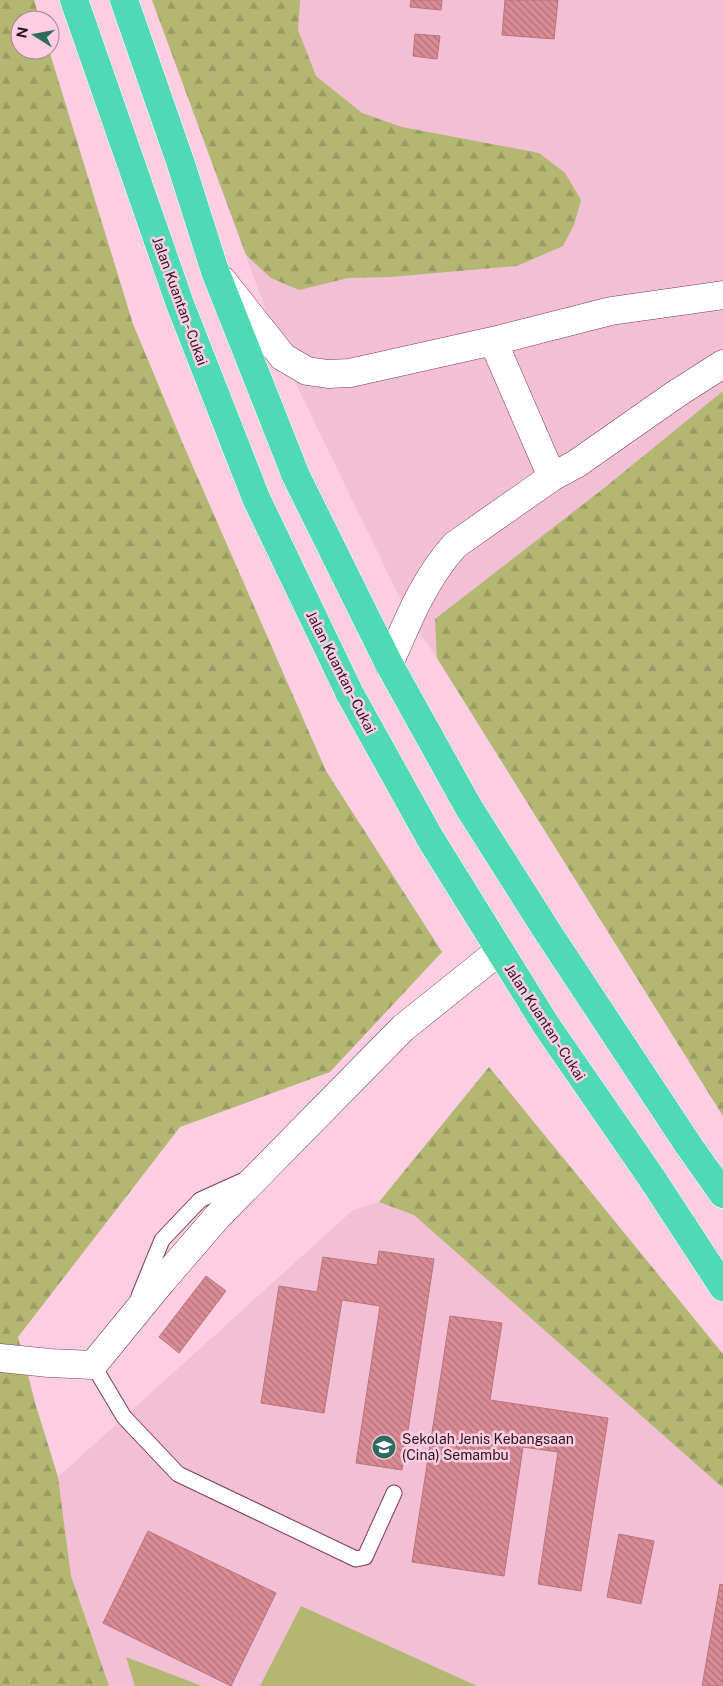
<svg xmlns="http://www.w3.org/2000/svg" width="723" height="1686" font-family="'Public Sans',sans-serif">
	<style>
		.built { fill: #f2bfd4 }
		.forest { fill: url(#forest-firs) }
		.pitch { fill: #b2b772 }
		.building { fill: url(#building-back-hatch); stroke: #bd727b }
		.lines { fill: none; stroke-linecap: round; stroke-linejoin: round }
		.lane-casing { stroke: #7c3c5a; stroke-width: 17 }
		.street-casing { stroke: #7c3c5a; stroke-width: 29 }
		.highway-casing { stroke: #fff; stroke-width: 29 }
		.lane { stroke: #fff; stroke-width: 15 }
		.street { stroke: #fff; stroke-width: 28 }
		.highway { stroke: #4fd9b5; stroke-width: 28 }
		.labels { text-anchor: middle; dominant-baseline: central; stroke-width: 5; stroke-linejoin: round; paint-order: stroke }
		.street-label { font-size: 14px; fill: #2c121e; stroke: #fdcee1 }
		.poi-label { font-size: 14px; fill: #2c121e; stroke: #fdcee1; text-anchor: start }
	</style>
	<defs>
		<pattern id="forest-firs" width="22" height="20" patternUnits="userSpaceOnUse" patternTransform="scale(1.25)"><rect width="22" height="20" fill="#b2b772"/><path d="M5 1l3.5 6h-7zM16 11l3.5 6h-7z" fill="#999c62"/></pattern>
		<pattern id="building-back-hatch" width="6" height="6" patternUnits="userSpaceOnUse" patternTransform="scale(1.25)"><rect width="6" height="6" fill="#da8c95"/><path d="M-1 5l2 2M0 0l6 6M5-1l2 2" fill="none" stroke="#b17179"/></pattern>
	</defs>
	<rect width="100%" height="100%" fill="#fdcee1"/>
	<path class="built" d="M152 0H723V1116L437 658 409 617 283 357Z
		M379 1202 414 1215 723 1488V1686H109L71 1576 58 1477 353 1210Z"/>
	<path class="forest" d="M0 0H34L40 20H20V50H49L133 324 183 444 326 771 442 952 330 1072 180 1127 18 1337 36 1406 58 1477 71 1576 109 1686H0Z
		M152 0H300L298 30 316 76 362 113 402 127 539 153 565 173 581 200 574 225 563 246 517 266 390 277 348 278 299 290 271 278 246 255Z
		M723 391V1116L437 658 435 619 603 489Z
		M489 1067 723 1354V1488L414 1215 379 1202Z"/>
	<path class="pitch" d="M301 1606 477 1686H260Z
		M126 1657 202 1686H135Z"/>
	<path class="building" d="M411 0H442L441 10 410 7Z
		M505 0H558L554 39 502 35Z
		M415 34 440 36 437 59 413 56Z
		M379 1251 434 1259 402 1470 356 1463 380 1306 342 1300 324 1413 261 1403 279 1286 317 1292 323 1257 377 1265Z
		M206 1276 226 1291 179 1353 159 1337Z
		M450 1316 502 1323 490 1400 608 1418 581 1591 538 1584 558 1452 523 1447 504 1576 412 1562Z
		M148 1531 276 1593 231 1686 103 1623Z
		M619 1534 654 1541 641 1604 607 1597Z
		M720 1584 723 1585V1686H702Z"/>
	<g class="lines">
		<defs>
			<path id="lane" d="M139 1296 162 1240 200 1200 242 1181
				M93 1365 124 1417 178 1474 356 1559 365 1557 394 1493"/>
			<path id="street" d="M222 280 283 357 307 371 328 374 350 373 493 341 611 311 723 295
				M493 341 552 477
				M389 664C407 623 424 579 455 545L552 477 576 464 676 394 723 364
				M0 1358 49 1363 93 1365 161 1282 218 1216 403 1028 499 951"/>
			<path id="highway" d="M74 0 180 304 256 498 350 694 430 838 546 1025 651 1177 723 1287
				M124 0 181 164 215 271 296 476 389 664 469 808 547 931 689 1146 723 1194"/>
		</defs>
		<use href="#lane" class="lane-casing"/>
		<use href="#street" class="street-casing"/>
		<use href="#highway" class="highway-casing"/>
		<use href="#lane" class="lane"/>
		<use href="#street" class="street"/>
		<use href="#highway" class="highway"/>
	</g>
	<defs>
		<symbol id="school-disc" viewBox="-11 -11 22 22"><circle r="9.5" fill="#2c6c5a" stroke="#fdcee1"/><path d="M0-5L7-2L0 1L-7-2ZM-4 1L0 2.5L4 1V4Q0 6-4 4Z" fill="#fff"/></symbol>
	</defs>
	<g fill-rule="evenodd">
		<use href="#school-disc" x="370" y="1433" width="28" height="28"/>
	</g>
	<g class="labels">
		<g class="street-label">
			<text transform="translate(180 301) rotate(70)">Jalan Kuantan - Cukai</text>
			<text transform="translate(341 672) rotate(63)">Jalan Kuantan - Cukai</text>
			<text transform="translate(545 1022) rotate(57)">Jalan Kuantan - Cukai</text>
		</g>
		<g class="poi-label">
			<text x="402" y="1439">Sekolah Jenis Kebangsaan<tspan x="402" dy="16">(Cina) Semambu</tspan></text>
		</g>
	</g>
	<g transform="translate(35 35) rotate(281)"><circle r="24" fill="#fdcee1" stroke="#a98393"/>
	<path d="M0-4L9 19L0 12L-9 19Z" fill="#2c6c5a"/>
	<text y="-8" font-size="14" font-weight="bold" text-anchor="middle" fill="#2c121e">N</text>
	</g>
</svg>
